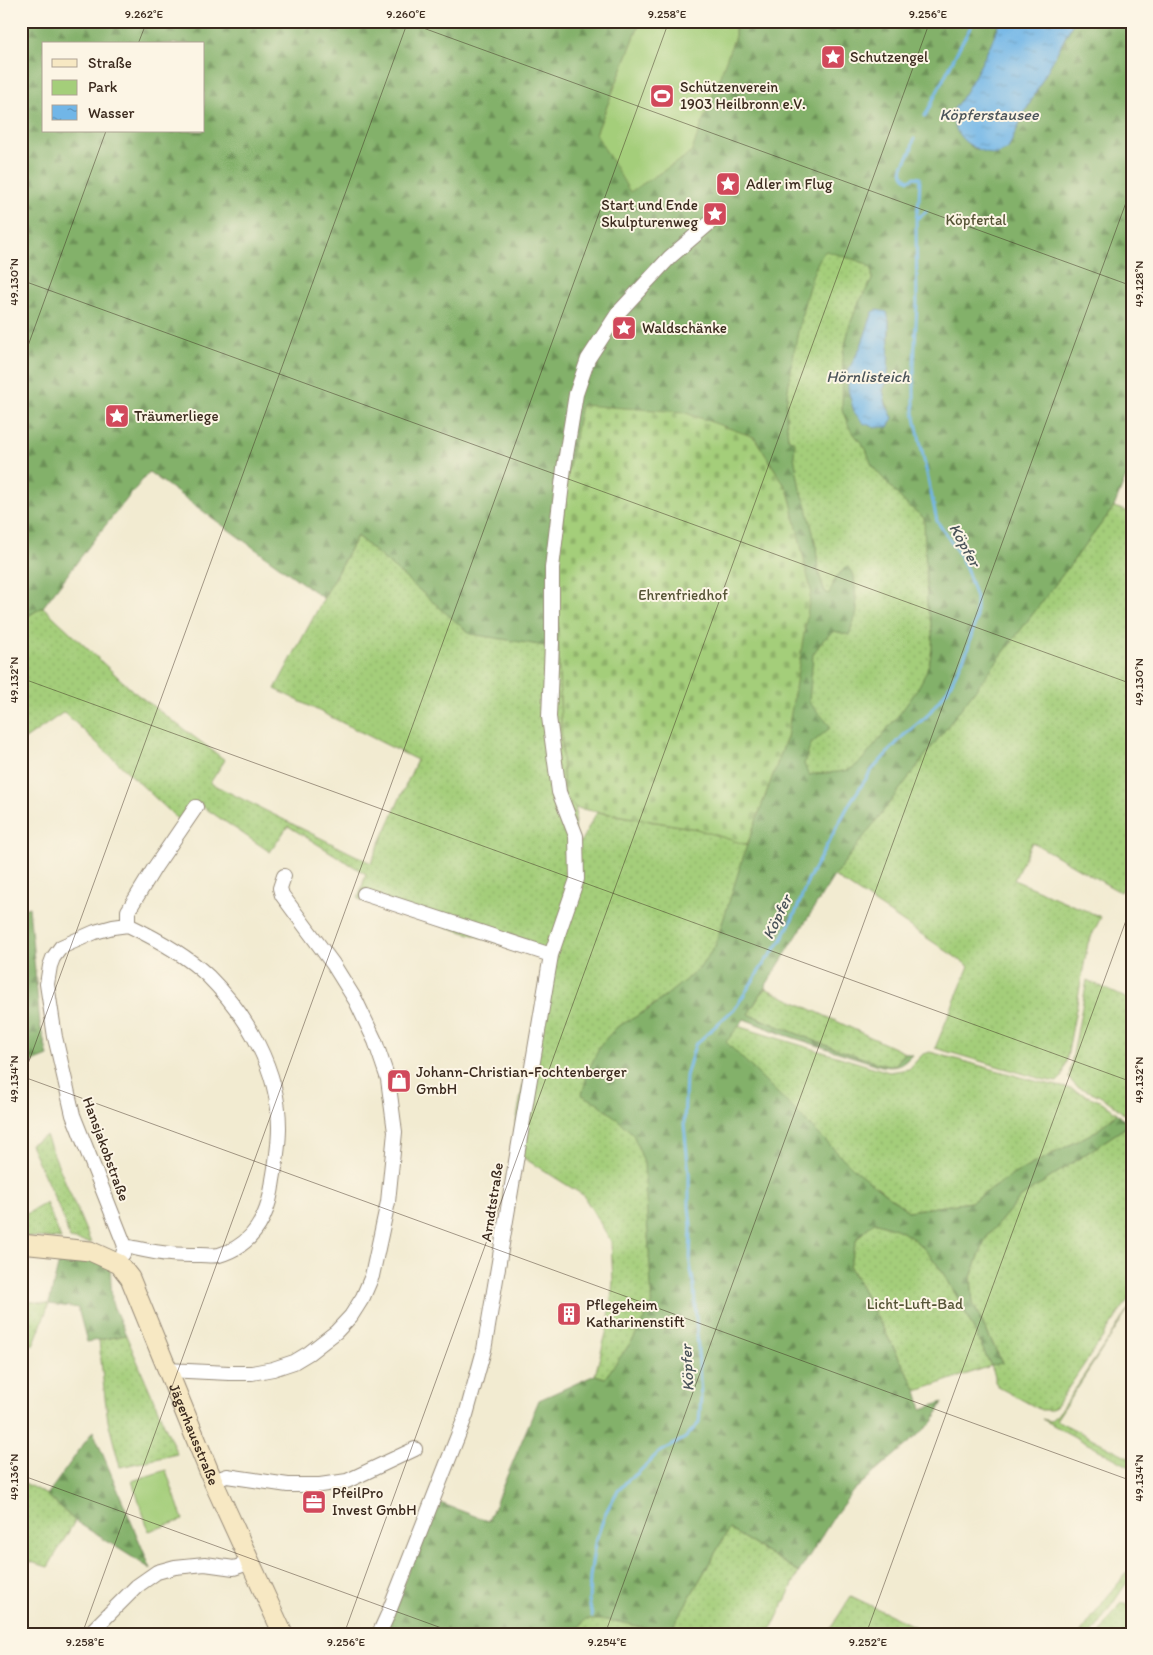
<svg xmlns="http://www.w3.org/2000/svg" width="1153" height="1655" font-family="Itim,sans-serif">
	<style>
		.green { fill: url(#green-dots); stroke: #707c4c; fill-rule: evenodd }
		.forest { fill: url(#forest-firs); stroke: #5f6e44; fill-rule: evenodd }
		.cemetery { fill: url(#cemetery-stones); stroke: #707c4c }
		.pitch { fill: #a4ce7a; stroke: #707c4c }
		.water { fill: url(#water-ripples); stroke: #567082 }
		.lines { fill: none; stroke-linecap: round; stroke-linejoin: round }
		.stream { stroke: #71b6e7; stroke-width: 3 }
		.street-casing { stroke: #968a78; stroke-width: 16 }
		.secondary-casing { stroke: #968a78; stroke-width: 21 }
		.street { stroke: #fff; stroke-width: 14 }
		.secondary { stroke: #f7e8c3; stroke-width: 19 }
		.ticks { fill: none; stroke: #3b2a1e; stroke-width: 1; stroke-opacity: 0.45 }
		.labels { text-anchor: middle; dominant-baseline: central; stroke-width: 4; stroke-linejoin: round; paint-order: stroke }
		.poi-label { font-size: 15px; fill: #3b2a1e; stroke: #fcf5e5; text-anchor: start }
		.park-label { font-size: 15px; fill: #555335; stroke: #fcf5e5 }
		.street-label { font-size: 15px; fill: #3b2a1e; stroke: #fcf5e5 }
		.water-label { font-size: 16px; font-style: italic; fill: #4b545a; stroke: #fcf5e5 }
		.neatline { fill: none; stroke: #3b2a1e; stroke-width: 2 }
		.ticks-label { font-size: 12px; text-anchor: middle; fill: #3b2a1e }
	</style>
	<defs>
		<pattern id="green-dots" width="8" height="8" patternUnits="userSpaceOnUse" patternTransform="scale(1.25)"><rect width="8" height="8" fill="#a4ce7a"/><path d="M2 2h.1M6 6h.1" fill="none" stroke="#8eb169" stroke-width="1.8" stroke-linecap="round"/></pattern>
		<pattern id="forest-firs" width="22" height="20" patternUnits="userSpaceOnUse" patternTransform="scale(1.25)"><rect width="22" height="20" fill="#83b16a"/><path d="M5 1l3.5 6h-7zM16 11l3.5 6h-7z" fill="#6c9057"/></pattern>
		<pattern id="cemetery-stones" width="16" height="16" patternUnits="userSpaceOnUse" patternTransform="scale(1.25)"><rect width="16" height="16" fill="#a4ce7a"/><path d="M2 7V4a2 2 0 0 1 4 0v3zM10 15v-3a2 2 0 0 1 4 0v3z" fill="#8eb169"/></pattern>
		<pattern id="water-ripples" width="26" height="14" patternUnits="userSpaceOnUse" patternTransform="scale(1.25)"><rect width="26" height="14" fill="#71b6e7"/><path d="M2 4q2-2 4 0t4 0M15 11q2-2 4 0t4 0" fill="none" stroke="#5e94bb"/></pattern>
	</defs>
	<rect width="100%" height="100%" fill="#fcf5e5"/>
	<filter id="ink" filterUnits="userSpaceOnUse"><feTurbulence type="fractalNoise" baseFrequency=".02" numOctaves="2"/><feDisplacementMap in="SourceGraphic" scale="10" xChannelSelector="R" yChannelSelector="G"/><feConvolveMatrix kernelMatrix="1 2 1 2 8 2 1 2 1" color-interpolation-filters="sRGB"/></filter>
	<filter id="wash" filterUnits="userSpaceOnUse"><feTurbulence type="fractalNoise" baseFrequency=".0096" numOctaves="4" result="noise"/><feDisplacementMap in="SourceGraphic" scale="20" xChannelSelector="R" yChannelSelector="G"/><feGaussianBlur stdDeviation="1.12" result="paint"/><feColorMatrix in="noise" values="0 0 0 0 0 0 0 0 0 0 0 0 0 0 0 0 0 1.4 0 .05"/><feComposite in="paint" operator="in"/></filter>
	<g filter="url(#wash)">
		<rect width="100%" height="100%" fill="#f2ebd1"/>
		<path class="green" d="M923 21H1132L986 675 1114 507 1132 513V878L1120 892 1032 842 1014 880 1101 917 1088 943 1066 1063 1062 1077 1057 1082 1045 1080 935 1048 969 966 834 876 853 851 834 838 729 1038 737 1026 889 1072 909 1069 923 1054 930 1052 1039 1082 1071 1089 1102 1102 1117 1113 1098 1130 1014 1174 971 1202 908 1211 875 1185 743 1437 626 1623 669 1633 729 1529 799 1572 769 1634H462L599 1395 610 1371 605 1378 595 1375 608 1326 613 1282 611 1241 583 1195 511 1150 546 958 358 899 366 874 288 826 270 852 196 802 182 823 64 712 21 742V620L43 607 134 692 225 760 210 783 371 863 417 760 275 689 357 536 470 633 558 648 564 795 576 808 574 830 577 848 597 812 697 829 740 842 800 491 784 419 796 301ZM666 996V1017L639 1015Z
			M1087 980 1132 1001V1122C1122 1112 1111 1102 1098 1095 1087 1089 1075 1090 1069 1077Z
			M765 988 905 1053 895 1065 881 1064 825 1045 748 1014Z
			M1129 1125 1132 1129V1294L1056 1406 1050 1410H1041L1000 1388 995 1382V1376L991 1366 917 1391 849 1265 857 1238 874 1222C882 1225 892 1227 900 1231 942 1250 971 1326 991 1366L1002 1362 973 1304 971 1277 986 1238 1021 1197Z
			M46 1136 91 1243 70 1239 60 1210 30 1144Z
			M46 1203 61 1239 21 1236V1217Z
			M21 1300 49 1304 33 1346 21 1337Z
			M1132 1304 1056 1420 1132 1459V1468L1042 1419 1050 1421 1058 1414Z
			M126 1335 177 1454 120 1467 108 1421 104 1390 99 1340Z
			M21 1481 47 1495 75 1521 48 1567 21 1559Z
			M1132 1567V1575L1092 1634H1080L1107 1597Z
			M851 1596 922 1630 920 1634H827Z
			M1121 1602 1132 1607V1634H1100Z"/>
		<path class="forest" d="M21 21H641L596 134 735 36V21H1001C988 53 972 85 951 113L966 142 974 149H1008L1024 114 1074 21H1132V479H1125L1114 507 834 876 748 1014 825 1045 881 1064 895 1065 905 1053 912 1055C900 1067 897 1068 881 1066L782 1034 744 1019 726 1042 855 1170 908 1211 971 1202 1014 1174 1098 1130 1117 1113 1129 1125 1021 1197 986 1238 971 1277 973 1304 1002 1363 991 1366C971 1326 942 1250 900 1231 892 1227 883 1225 874 1222L857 1238 849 1266 917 1391 922 1409 943 1402 933 1422 853 1491 835 1515 799 1572 729 1529 669 1633 609 1620H585L577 1630 578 1634H384L435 1501 488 1521 539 1400 595 1375 605 1378 634 1338 652 1304 644 1163 633 1134 617 1119 598 1103 582 1095 588 1072 600 1045 617 1027 648 1010 699 969 715 946 747 845 787 737 791 502 787 489 754 437 558 648 470 634 357 536 323 598 149 472 96 537 43 607 21 620ZM44 44H204V131H44ZM826 251 865 263 872 269V280L859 302 850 324 843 354 842 410 850 429 866 449 872 466 906 504 924 518 927 606C943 660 921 687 889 727 878 740 868 756 854 767 844 774 822 772 809 775L804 764 811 744 831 727 809 702 813 654 824 639 834 631 849 635 857 612 854 575 847 566 836 577 829 594 825 592 818 571 816 546 806 503 800 489 794 456 795 442 788 438C787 428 786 417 786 407 788 381 807 264 826 251ZM873 312 889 321 888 379 883 390 886 405 893 418 848 371 861 346Z
			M29 907 40 1024 48 1056 21 1067V910Z
			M61 1253 110 1265 112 1303 126 1335 87 1342 78 1308 49 1304Z
			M93 1431 151 1569 75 1521 47 1495Z"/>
		<path class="cemetery" d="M581 405 683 412 754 437 787 489 791 502 811 591 787 737 747 845 697 829 576 808 564 795 558 648V562L566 482Z"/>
		<path class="pitch" d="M641 21H735V36L691 153 630 192 596 134Z
			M166 1470 183 1520 149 1531 132 1481Z"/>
		<path class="water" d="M1001 21H1074L1024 114 1008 149 996 155C970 148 956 141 951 113 972 85 987 53 1001 21Z
			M877 310 887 312 889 321 888 379 883 390 886 405 893 418 888 427H874L863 423 854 412 848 389V371L861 346 873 312Z"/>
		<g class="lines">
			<path class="stream" d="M925 116 960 46 974 21
				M916 219 926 212
				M592 1617 589 1600 590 1577 595 1543 606 1512 617 1492 629 1479 638 1473 657 1454 685 1438 699 1423 701 1397 694 1287 690 1264 691 1225 689 1206V1174L684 1124 686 1076 695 1045 736 1007 765 962 781 941 797 909 808 880 851 801 872 770 903 736 926 717 948 689 967 651 976 619V598L967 570 959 554 937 521 914 413V364L917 303 916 220 919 200 920 178 915 177 909 180C895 173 907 160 911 151 912 147 913 143 914 139
				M597 1634V1633"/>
		</g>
	</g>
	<g filter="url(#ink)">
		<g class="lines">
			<defs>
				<path id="street" d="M364 894 551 955
					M128 925V911L155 867 196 807
					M125 1246C140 1249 155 1253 170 1254 180 1255 190 1255 200 1255 206 1255 213 1256 219 1255 255 1245 269 1214 273 1180 276 1163 279 1144 279 1127 279 1070 247 1015 208 976 186 955 155 938 128 925
					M123 1254 125 1246 73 1115 55 1037 47 984 50 966 53 958 61 947 95 932 113 927 128 925
					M167 1370 229 1373H252L273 1369 294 1362 309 1353 336 1332 351 1316 363 1297 372 1276 388 1202 395 1132 388 1079 375 1041 356 1001 333 964 282 895 280 888 284 876
					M213 1481 227 1476 288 1485H320L347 1481 415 1449
					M89 1634 137 1586 157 1572 175 1567 205 1564 234 1568 251 1562
					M379 1634 388 1614 466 1415 484 1350 551 955 577 879 576 836 559 792 549 717 552 643V568L564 468 576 394 588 359 618 313 670 257 712 221"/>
				<g id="secondary">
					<path id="s1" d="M21 1244 90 1251 119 1264 130 1278 213 1481 283 1634"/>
				</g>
			</defs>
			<use href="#street" class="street-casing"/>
			<use href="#secondary" class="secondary-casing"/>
			<use href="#street" class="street"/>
			<use href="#secondary" class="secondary"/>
		</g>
	</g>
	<path class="ticks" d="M404 21 1132 286M138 44 147 21M21 280 1132 684M21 365 106 131M21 678 1132 1082M21 1076 1132 1481M21 1083 408 21M21 1475 458 1634M82 1634 669 21M344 1634 930 21M605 1634 1132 186M866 1634 1132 904M1127 1634 1132 1622"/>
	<defs>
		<symbol id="sight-square" viewBox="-11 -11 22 22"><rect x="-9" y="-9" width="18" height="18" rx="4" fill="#d1495b" stroke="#fcf5e5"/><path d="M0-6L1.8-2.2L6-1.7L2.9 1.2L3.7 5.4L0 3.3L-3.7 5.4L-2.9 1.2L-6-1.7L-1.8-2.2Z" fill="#fff"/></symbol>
		<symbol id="stadium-square" viewBox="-11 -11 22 22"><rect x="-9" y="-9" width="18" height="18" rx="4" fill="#d1495b" stroke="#fcf5e5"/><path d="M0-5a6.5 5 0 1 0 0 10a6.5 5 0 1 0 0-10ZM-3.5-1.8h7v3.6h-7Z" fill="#fff"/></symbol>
		<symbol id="shop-square" viewBox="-11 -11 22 22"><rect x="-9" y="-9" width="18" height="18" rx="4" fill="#d1495b" stroke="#fcf5e5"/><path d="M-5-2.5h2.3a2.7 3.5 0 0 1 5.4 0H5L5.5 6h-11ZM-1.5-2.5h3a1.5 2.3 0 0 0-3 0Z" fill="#fff"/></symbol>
		<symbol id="building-square" viewBox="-11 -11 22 22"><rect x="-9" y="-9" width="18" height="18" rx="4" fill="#d1495b" stroke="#fcf5e5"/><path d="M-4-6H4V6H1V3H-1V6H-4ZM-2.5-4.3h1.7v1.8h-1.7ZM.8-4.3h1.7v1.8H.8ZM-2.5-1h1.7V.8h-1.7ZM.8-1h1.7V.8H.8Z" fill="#fff"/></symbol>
		<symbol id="office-square" viewBox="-11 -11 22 22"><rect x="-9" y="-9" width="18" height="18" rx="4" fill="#d1495b" stroke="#fcf5e5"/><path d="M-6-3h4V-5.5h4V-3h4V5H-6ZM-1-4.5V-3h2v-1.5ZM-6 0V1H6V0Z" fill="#fff"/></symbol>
	</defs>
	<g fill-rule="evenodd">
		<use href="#sight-square" x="819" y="43" width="28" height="28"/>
		<use href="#stadium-square" x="648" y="82" width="28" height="28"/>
		<use href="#sight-square" x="714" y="170" width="28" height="28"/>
		<use href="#sight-square" x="701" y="200" width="28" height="28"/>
		<use href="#sight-square" x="610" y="314" width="28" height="28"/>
		<use href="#sight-square" x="103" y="402" width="28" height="28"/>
		<use href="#shop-square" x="385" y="1067" width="28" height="28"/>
		<use href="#building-square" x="555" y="1300" width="28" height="28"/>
		<use href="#office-square" x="300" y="1488" width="28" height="28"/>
	</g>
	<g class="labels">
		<g class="poi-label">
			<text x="850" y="57">Schutzengel</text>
			<text x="680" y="87">Schützenverein<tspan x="680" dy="17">1903 Heilbronn e.V.</tspan></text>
			<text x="746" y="184">Adler im Flug</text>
			<text x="698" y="205" text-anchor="end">Start und Ende<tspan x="698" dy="17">Skulpturenweg</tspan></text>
			<text x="642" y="328">Waldschänke</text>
			<text x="134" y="416">Träumerliege</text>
			<text x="416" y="1072">Johann-Christian-Fochtenberger<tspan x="416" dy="17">GmbH</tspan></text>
			<text x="586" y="1305">Pflegeheim<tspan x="586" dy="17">Katharinenstift</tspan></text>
			<text x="332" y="1493">PfeilPro<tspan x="332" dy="17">Invest GmbH</tspan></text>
		</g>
		<g class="park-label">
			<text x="976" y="220">Köpfertal</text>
			<text x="683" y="595">Ehrenfriedhof</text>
			<text x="915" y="1304">Licht-Luft-Bad</text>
		</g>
		<g class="street-label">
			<text transform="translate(106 1149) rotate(70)">Hansjakobstraße</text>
			<text transform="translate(492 1202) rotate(-81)">Arndtstraße</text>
			<text stroke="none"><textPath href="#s1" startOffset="288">Jägerhausstraße</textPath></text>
		</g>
		<g class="water-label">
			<text x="989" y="114">Köpferstausee</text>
			<text x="868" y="376">Hörnlisteich</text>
			<text transform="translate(965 545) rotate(61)">Köpfer</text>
			<text transform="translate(777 917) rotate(-64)">Köpfer</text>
			<text transform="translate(687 1368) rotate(-93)">Köpfer</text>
		</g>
	</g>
	<rect width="1153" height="1655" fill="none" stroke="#fcf5e5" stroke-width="55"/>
	<rect x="42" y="42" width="162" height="90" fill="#fcf5e5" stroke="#afa495"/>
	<rect x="52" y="59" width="25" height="8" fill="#f7e8c3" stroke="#afa495"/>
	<text x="88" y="68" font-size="15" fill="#3b2a1e">Straße</text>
	<rect x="52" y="80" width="25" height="15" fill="#a4ce7a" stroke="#afa495"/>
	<text x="88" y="92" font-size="15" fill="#3b2a1e">Park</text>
	<rect x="52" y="105" width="25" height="15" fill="url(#water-ripples)" stroke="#afa495"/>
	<text x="88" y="118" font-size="15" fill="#3b2a1e">Wasser</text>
	<rect x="28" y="28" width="1098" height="1600" class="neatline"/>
	<g class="ticks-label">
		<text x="144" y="18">9.262°E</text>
		<text x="406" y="18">9.260°E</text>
		<text x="667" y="18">9.258°E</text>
		<text x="928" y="18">9.256°E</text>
		<text transform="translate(14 282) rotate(-90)" y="4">49.130°N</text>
		<text transform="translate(1139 284) rotate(-90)" y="4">49.128°N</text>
		<text transform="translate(14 680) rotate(-90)" y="4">49.132°N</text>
		<text transform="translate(1139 682) rotate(-90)" y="4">49.130°N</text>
		<text transform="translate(14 1079) rotate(-90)" y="4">49.134°N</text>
		<text transform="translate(1139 1080) rotate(-90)" y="4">49.132°N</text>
		<text transform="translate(14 1477) rotate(-90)" y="4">49.136°N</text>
		<text transform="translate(1139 1478) rotate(-90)" y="4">49.134°N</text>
		<text x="85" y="1646">9.258°E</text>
		<text x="346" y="1646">9.256°E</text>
		<text x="607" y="1646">9.254°E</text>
		<text x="868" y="1646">9.252°E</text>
	</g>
</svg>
